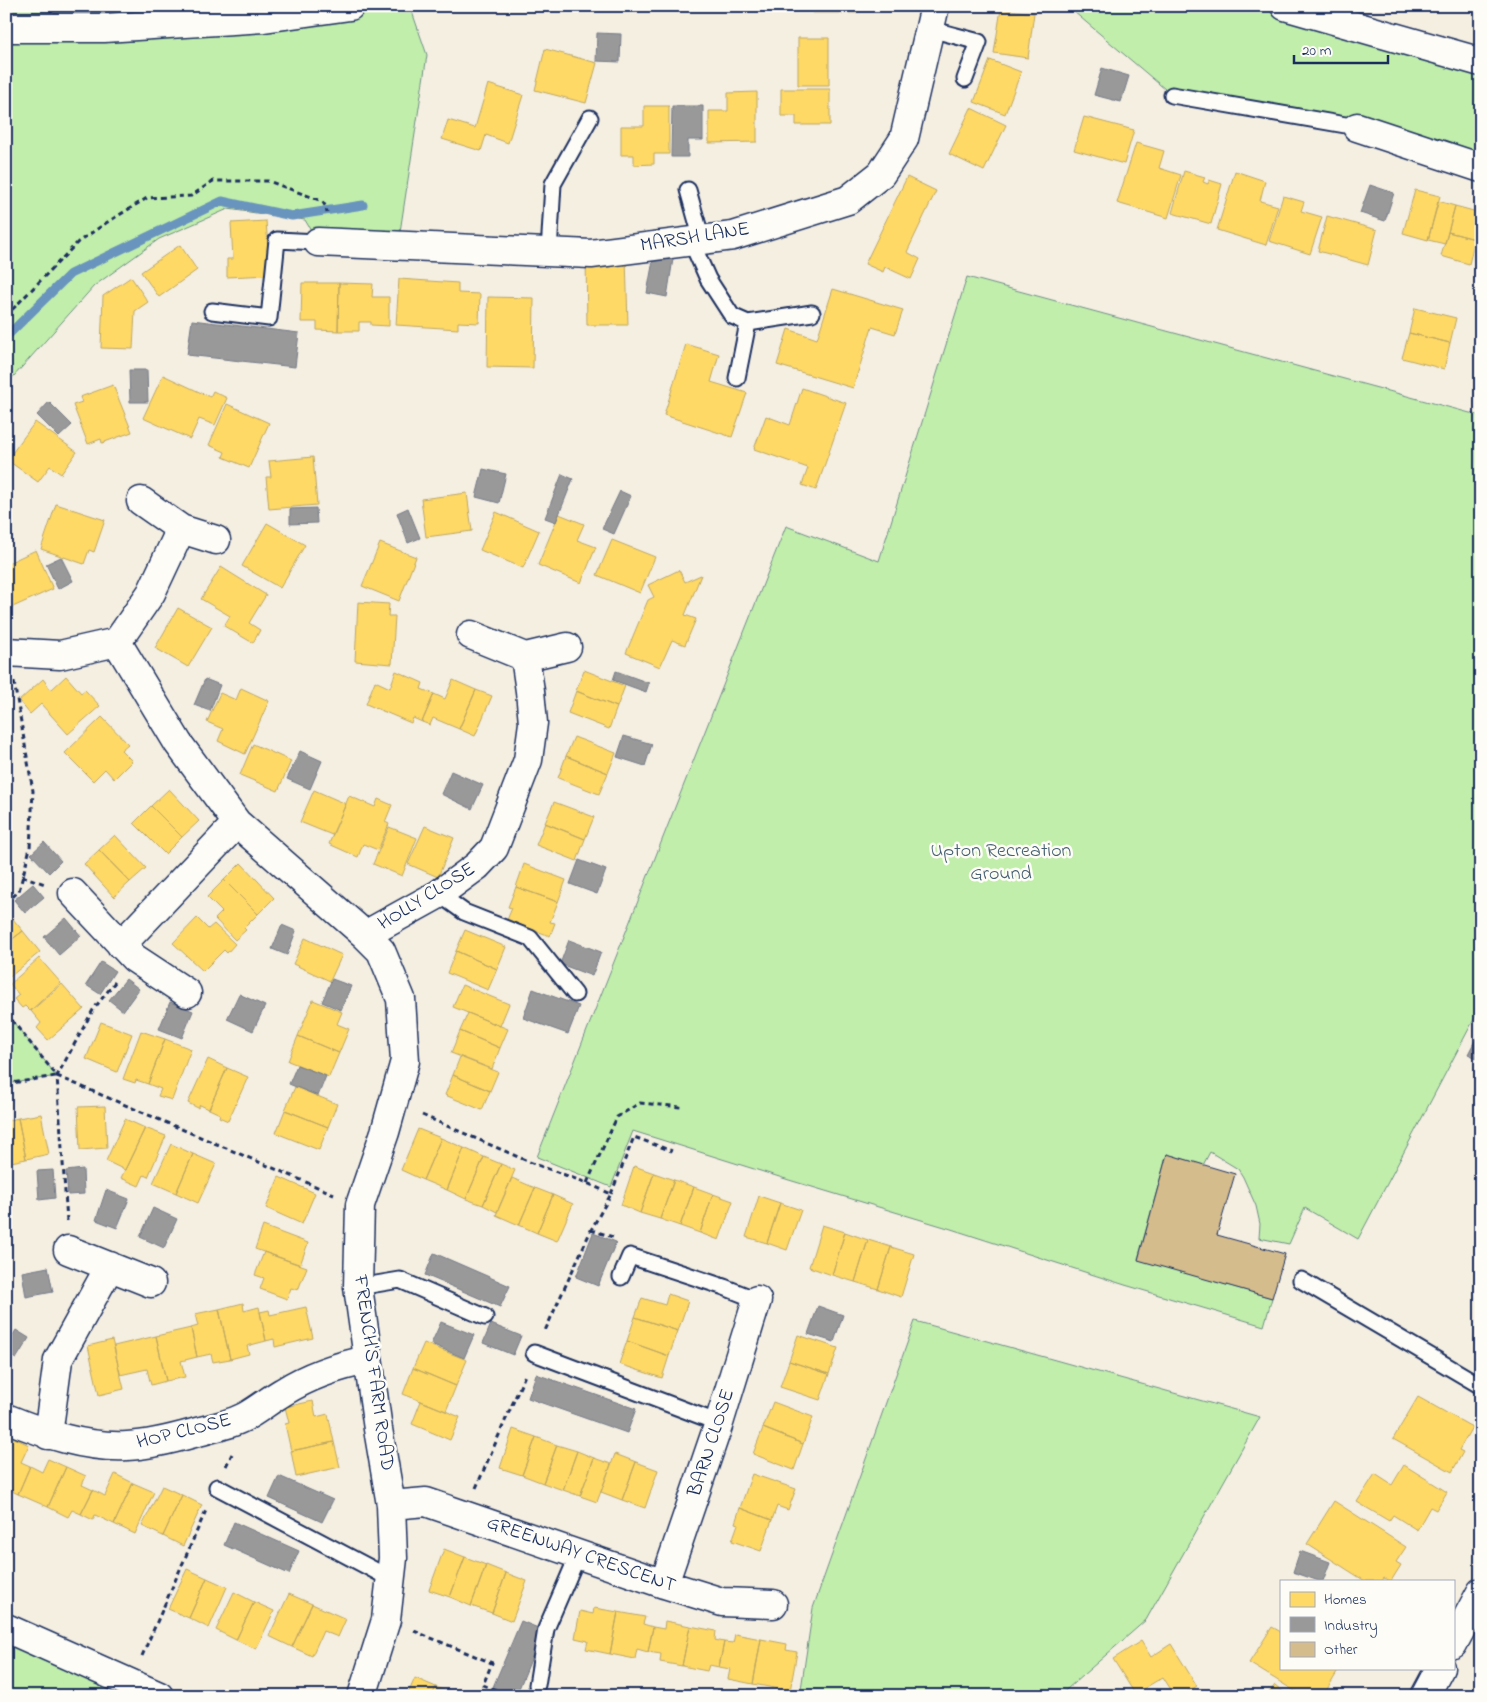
<svg xmlns="http://www.w3.org/2000/svg" width="1487" height="1702" font-family="'Indie Flower',sans-serif">
	<style>
		.green { fill: #c1eeab; stroke: #6e8e84 }
		.homes { fill: #ffd966; stroke: #bba664 }
		.industry { fill: #999; stroke: #737987 }
		.lines { fill: none; stroke-linecap: round; stroke-linejoin: round }
		.stream { stroke: #6994bd; stroke-width: 9 }
		.building { fill: #d5bc8c; stroke: #1b2f5e }
		.service-casing { stroke: #1b2f5e; stroke-width: 19 }
		.minor-casing { stroke: #1b2f5e; stroke-width: 31 }
		.secondary-casing { stroke: #1b2f5e; stroke-width: 31 }
		.path { stroke: #1b2f5e; stroke-width: 3; stroke-dasharray: 5 4; stroke-linecap: butt }
		.service { stroke: #fdfcf7; stroke-width: 15 }
		.minor { stroke: #fdfcf7; stroke-width: 28 }
		.secondary { stroke: #fdfcf7; stroke-width: 28 }
		.labels { text-anchor: middle; dominant-baseline: central; stroke-width: 5; stroke-linejoin: round; paint-order: stroke }
		.street-label { font-size: 20px; fill: #1b2f5e; stroke: #fdfcf7 }
		.park-label { font-size: 20px; fill: #445f71; stroke: #fdfcf7 }
	</style>
	<rect width="100%" height="100%" fill="#f5efe2"/>
	<filter id="ink" filterUnits="userSpaceOnUse"><feTurbulence type="fractalNoise" baseFrequency=".02" numOctaves="2"/><feDisplacementMap in="SourceGraphic" scale="10" xChannelSelector="R" yChannelSelector="G"/><feConvolveMatrix kernelMatrix="1 2 1 2 8 2 1 2 1" color-interpolation-filters="sRGB"/></filter>
	<g filter="url(#ink)">
		<path class="green" d="M6 6H410L427 55 398 245 318 242 305 220 228 209 159 239 94 286 6 385Z
			M1067 6H1285L1481 62V168L1357 127 1172 95Z
			M967 277 1481 416V1006L1358 1239 1305 1208 1289 1244 1259 1238 1260 1224 1256 1206 1243 1177 1238 1169 1210 1152 1203 1165 1167 1154 1138 1259 1272 1298 1264 1326 1125 1285 948 1228 789 1180 633 1131 611 1187 537 1157 786 526 879 561Z
			M6 1013 57 1076 6 1084Z
			M915 1321 1260 1417 1146 1620 1059 1696H800L813 1608Z
			M6 1628 159 1696H6Z"/>
		<path class="homes" d="M812 6H857V13H812Z
			M1001 9 1034 13 1028 58 994 53Z
			M798 38H829V85H798Z
			M545 49 597 63 586 103 535 90Z
			M990 60 1021 72 1005 114 974 102Z
			M488 84 523 95 508 143 486 135 481 151 442 139 448 120 475 128Z
			M781 89H830V125H796V116H781Z
			M757 92V142L709 143V111H728V93Z
			M644 106H669V154H654V164L634 165V155H621V126H644Z
			M971 108 1006 125 984 171 949 154Z
			M1084 117 1134 130 1124 164 1074 150Z
			M1136 143 1164 151 1159 168 1181 175 1168 218 1117 203Z
			M1184 171 1205 177 1203 182 1208 184 1209 180 1222 184 1211 224 1172 213Z
			M1235 171 1265 181 1260 201 1278 206 1266 245 1217 230Z
			M907 177 936 191 907 252 920 259 911 279 885 267 883 272 865 264Z
			M1415 190 1440 196 1428 240 1403 233Z
			M1283 196 1304 202 1301 211 1322 217 1310 254 1269 241Z
			M1438 201 1455 206 1445 244 1428 240Z
			M1455 206 1481 213V219L1475 239 1448 232Z
			M1327 216 1377 230 1368 265 1318 251Z
			M266 221 270 275 227 277V259H233L231 223Z
			M1448 232 1475 239 1469 264 1441 256Z
			M180 245 197 270 159 297 141 272Z
			M626 257 628 325H587L586 258Z
			M131 277 148 302 135 311 133 349 101 348 103 296Z
			M399 279 458 283V293L480 294 479 323 458 322V329L396 325Z
			M302 283H339L338 331 317 330V322H301Z
			M339 283 373 284 372 297H389V326L371 325V322H359V331H338Z
			M833 289 903 310 895 334 872 327 853 388 777 365 788 329 817 339Z
			M488 297 534 298 533 368 487 367Z
			M1415 308 1456 318 1450 343 1409 333Z
			M1409 333 1450 343 1444 369 1402 358Z
			M686 344 719 354 711 382 747 393 732 437 664 415Z
			M163 375 210 397 213 391 227 398 215 425 199 419 190 439 143 418Z
			M113 385 132 432 102 443 101 439 88 444 73 405 82 402 80 397Z
			M802 388 846 403 816 490 802 485 808 468 754 449 766 416 790 425Z
			M227 404 269 423 249 468 223 457 225 452 209 445Z
			M35 422 77 452 61 474 50 466 38 482 7 460Z
			M313 457 317 505 269 509 266 477H271L269 461Z
			M467 493 472 531 426 537 421 499Z
			M56 504 105 520 94 552 89 550 84 564 41 549Z
			M496 512 539 531 523 568 480 550Z
			M559 514 584 524 577 540 596 547 581 583 538 565Z
			M267 523 305 545 280 588 242 566Z
			M612 540 655 557 640 593 597 575Z
			M380 543 416 557 399 601 362 586Z
			M36 550 53 589 6 610V564Z
			M221 567 266 595 249 623 260 630 253 643 224 626 230 616 201 599Z
			M679 570 685 582 701 575 685 615 696 619 685 645 672 640 660 667 626 653 648 600 654 597 648 585Z
			M358 602 389 604 388 616H395L392 664 355 661Z
			M178 608 212 627 188 667 155 648Z
			M584 670 625 686 617 707 576 691Z
			M396 671 423 683 421 689 434 694 422 722 413 718 411 723 366 704 375 681 390 688Z
			M66 676 81 693 85 690 100 706 68 734 41 704 30 714 19 701 43 679 51 690Z
			M453 680 476 690 459 729 433 718 430 725 422 722 434 694 445 699Z
			M241 688 269 701 245 754 218 741 223 729 207 722 220 693 236 700Z
			M476 690 492 696 475 736 459 729Z
			M576 691 617 707 609 729 568 713Z
			M102 717 128 744 121 750 132 761 114 779 105 769 93 781 65 753Z
			M574 737 616 753 608 773 566 756Z
			M253 744 291 761 278 791 240 775Z
			M566 756 608 773 599 794 558 778Z
			M169 789 199 821 182 837 151 806Z
			M314 790 346 804 332 835 300 822Z
			M349 796 375 807 378 799 392 805 385 822 389 824 378 850 363 844 358 857 329 844Z
			M554 802 594 817 585 839 545 823Z
			M151 806 182 837 165 854 134 823Z
			M545 823 585 839 577 861 536 845Z
			M425 826 454 838 438 877 408 864Z
			M389 827 417 838 402 876 373 864Z
			M115 835 146 868 130 882 99 850Z
			M99 850 130 882 114 897 84 864Z
			M241 863 274 898 258 914 224 880Z
			M524 864 566 880 558 902 516 887Z
			M224 880 258 914 244 928 246 930 235 940 215 919 222 912 207 897Z
			M516 887 558 902 550 922 555 923 550 936 507 920 512 908 508 907Z
			M7 912 23 931 6 944V913Z
			M197 918 208 929 214 924 235 944 227 953 224 950 203 971 173 943Z
			M465 930 506 947 497 969 456 951Z
			M23 931 40 952 6 980V944Z
			M305 938 342 955 330 981 293 964Z
			M456 951 497 969 488 990 447 973Z
			M39 958 61 983 30 1011 25 1006 22 1008 14 999 19 995 10 984Z
			M62 984 84 1009 48 1040 37 1028 41 1023 31 1011Z
			M462 985 509 1004 500 1026 453 1007Z
			M313 1000 342 1012 337 1024 349 1029 339 1053 298 1036Z
			M468 1013 508 1029 500 1048 460 1031Z
			M101 1022 132 1034 117 1072 86 1059Z
			M141 1031 165 1039 148 1084 136 1080 135 1083 123 1079Z
			M460 1031 500 1048 492 1069 451 1053Z
			M298 1036 339 1053 329 1077 288 1061Z
			M165 1039 191 1049 172 1100 158 1096 161 1089 148 1084Z
			M460 1057 498 1072 490 1091 453 1075Z
			M208 1059 227 1068 209 1109 200 1105 198 1108 188 1103Z
			M227 1068 248 1077 228 1121 219 1117 220 1114 209 1109Z
			M453 1075 490 1091 482 1110 445 1095Z
			M295 1087 337 1104 328 1127 285 1110Z
			M105 1106 107 1148 80 1150 78 1107Z
			M285 1110 328 1127 319 1150 276 1133Z
			M41 1114 49 1154 26 1159 18 1118Z
			M18 1118 26 1159 6 1163V1121Z
			M125 1119 145 1128 125 1170 106 1161Z
			M145 1128 166 1136 148 1177 144 1175 139 1186 121 1178Z
			M418 1129 441 1138 423 1180 401 1170Z
			M441 1138 464 1148 447 1190 423 1180Z
			M171 1144 193 1154 176 1193 153 1183Z
			M464 1148 484 1157 466 1199 447 1190Z
			M193 1154 216 1164 198 1203 176 1193Z
			M484 1157 501 1164 483 1205 466 1199Z
			M501 1164 515 1170 497 1212 483 1205Z
			M634 1166 654 1173 640 1213 621 1205Z
			M654 1173 674 1180 660 1219 640 1213Z
			M279 1177 315 1193 302 1224 266 1208Z
			M512 1178 535 1188 519 1225 496 1215Z
			M674 1180 694 1187 680 1226 660 1219Z
			M694 1187 713 1194 700 1233 680 1226Z
			M535 1188 553 1195 537 1233 519 1225Z
			M713 1194 733 1201 719 1240 700 1233Z
			M553 1195 573 1204 557 1241 537 1233Z
			M759 1196 780 1203 767 1243 746 1237Z
			M780 1203 801 1210 787 1250 767 1243Z
			M822 1225 845 1232 832 1275 809 1267Z
			M263 1226 308 1243 300 1265 255 1249Z
			M845 1232 868 1240 855 1282 832 1275Z
			M868 1240 891 1247 878 1289 855 1282Z
			M891 1247 914 1254 901 1297 878 1289Z
			M264 1252 307 1267 298 1290 291 1288 287 1299 260 1289 264 1278 255 1275Z
			M668 1294 688 1301 678 1331 635 1317 642 1298 665 1305Z
			M243 1303 244 1311 259 1307 266 1341 247 1346 249 1354 230 1359 219 1309Z
			M6 1305 11 1329 6 1330Z
			M306 1307 313 1338 275 1347 274 1339 266 1341 260 1312 269 1310 270 1315Z
			M219 1309 230 1359 213 1362 211 1354 197 1357 191 1328 198 1326 195 1314Z
			M635 1317 678 1331 669 1356 627 1341Z
			M191 1328 197 1357 181 1361 185 1377 166 1381 156 1336Z
			M798 1335 838 1348 829 1374 789 1361Z
			M156 1336 166 1381 151 1385 147 1369 120 1375 114 1346Z
			M112 1340 124 1389 99 1395 88 1346Z
			M627 1341 669 1356 662 1378 619 1364Z
			M424 1343 467 1360 456 1386 413 1368Z
			M789 1361 829 1374 820 1400 780 1387Z
			M413 1368 456 1386 446 1411 403 1394Z
			M1418 1397 1472 1427 1459 1450 1463 1452 1452 1472 1393 1439Z
			M313 1401 316 1417 328 1414 334 1442 291 1451 285 1424 289 1423 285 1407Z
			M421 1401 460 1417 450 1440 412 1424Z
			M773 1402 813 1417 803 1444 763 1428Z
			M763 1428 803 1444 794 1470 753 1454Z
			M513 1429 536 1437 522 1475 500 1468Z
			M6 1434 29 1445 21 1462 30 1466 18 1494 6 1488Z
			M536 1437 557 1445 543 1483 522 1475Z
			M334 1442 340 1467 296 1477 291 1451Z
			M557 1445 577 1451 563 1490 543 1483Z
			M577 1451 594 1458 580 1496 563 1490Z
			M615 1454 636 1462 622 1500 601 1492Z
			M594 1458 611 1464 597 1502 580 1496Z
			M48 1459 66 1467 48 1507 18 1494 30 1466 42 1472Z
			M636 1462 658 1470 645 1508 622 1500Z
			M1404 1465 1447 1492 1436 1510 1430 1507 1417 1530 1393 1515 1389 1521 1357 1502 1375 1474 1392 1485Z
			M66 1467 86 1476 82 1485 93 1490 81 1514 72 1510 68 1517 48 1507Z
			M115 1474 133 1483 114 1524 95 1515 93 1520 81 1514 93 1490 105 1496Z
			M752 1474 796 1489 788 1510 777 1506 772 1520 740 1508Z
			M133 1483 154 1492 135 1534 114 1524Z
			M162 1486 182 1495 163 1536 142 1526Z
			M182 1495 202 1505 183 1546 163 1536Z
			M1334 1501 1406 1547 1396 1562 1401 1565 1391 1581 1384 1578 1382 1581H1365L1307 1544Z
			M740 1508 772 1520 761 1551 732 1541 738 1524 735 1523Z
			M444 1549 465 1557 450 1597 429 1590Z
			M465 1557 486 1565 471 1606 450 1597Z
			M486 1565 506 1573 492 1613 471 1606Z
			M187 1569 207 1578 189 1618 168 1609Z
			M506 1573 527 1581 512 1621 492 1613Z
			M207 1578 227 1587 209 1628 189 1618Z
			M234 1592 254 1602 236 1640 216 1630Z
			M289 1594 312 1604 292 1647 269 1636Z
			M254 1602 274 1611 256 1649 236 1640Z
			M312 1604 346 1619 338 1637 323 1631 312 1656 292 1647Z
			M594 1608 618 1612 610 1654 586 1649 588 1641 575 1638 580 1611 593 1614Z
			M618 1612 645 1617 643 1624 653 1627 648 1652 637 1649 635 1659 610 1654Z
			M665 1621 690 1626 682 1666 660 1662 661 1654 648 1652 653 1627 664 1629Z
			M690 1626 716 1631 715 1640 724 1642 719 1667 709 1665 707 1671 682 1666Z
			M1272 1627 1281 1632V1668H1340L1323 1696H1303L1249 1663Z
			M735 1634 761 1639 753 1684 728 1679 730 1669 719 1667 724 1642 733 1643Z
			M761 1639 787 1644 786 1650 797 1652 790 1691 753 1684Z
			M1141 1641 1151 1657 1171 1644 1197 1686 1181 1696H1175L1163 1677 1135 1694 1113 1659Z
			M415 1678 436 1687 432 1696H407Z
			M1275 1685 1288 1696H1266Z
			M436 1687 456 1695 432 1696Z"/>
		<path class="industry" d="M597 33 621 34 620 62 596 61Z
			M1102 68 1129 76 1121 102 1094 95Z
			M672 106H703V140H688V157H671Z
			M1370 185 1394 193 1385 221 1360 213Z
			M654 255 673 259 667 297 647 293Z
			M192 320 299 333 295 367 187 355Z
			M129 370H147L148 402H130Z
			M49 402 72 425 59 437 37 415Z
			M483 469 506 474 499 503 476 497Z
			M562 474 573 479 556 522 545 518Z
			M620 491 631 496 614 534 602 529Z
			M316 508 317 523 290 524V509Z
			M408 508 420 538 408 543 397 513Z
			M61 557 73 581 58 589 46 564Z
			M616 671 649 683 646 692 613 680Z
			M205 679 220 685 210 711 194 705Z
			M624 736 652 744 645 766 617 757Z
			M300 751 322 761 310 789 287 779Z
			M451 771 483 785 472 809 441 794Z
			M44 842 61 861 49 873 31 854Z
			M579 860 606 870 597 894 570 884Z
			M33 884 44 897 25 913 14 900Z
			M66 918 81 936 59 955 44 937Z
			M282 925 296 931 287 955 272 949Z
			M569 940 601 952 592 976 560 964Z
			M101 962 115 971 100 994 86 985Z
			M126 979 139 989 123 1011 109 1000Z
			M332 979 351 986 341 1010 322 1002Z
			M533 989 579 1006 568 1034 523 1018Z
			M239 994 265 1006 253 1031 227 1019Z
			M170 1002 193 1011 182 1038 159 1029Z
			M1481 1029V1060L1468 1054Z
			M297 1065 326 1076 318 1096 289 1084Z
			M83 1169 84 1194 68 1195 66 1171Z
			M53 1170 55 1198 39 1200 37 1171Z
			M106 1190 129 1199 117 1228 96 1220Z
			M153 1208 177 1219 164 1248 140 1237Z
			M593 1233 616 1242 598 1286 576 1277Z
			M434 1253 510 1286 500 1307 425 1275Z
			M48 1267 53 1292 26 1297 22 1272Z
			M818 1306 843 1315 834 1342 808 1334Z
			M441 1322 474 1335 464 1358 431 1344Z
			M491 1324 521 1336 513 1355 483 1343Z
			M16 1330 29 1338 16 1359 6 1353V1346Z
			M536 1374 636 1409 627 1433 528 1398Z
			M279 1476 333 1500 322 1522 269 1498Z
			M234 1522 299 1551 289 1574 224 1545Z
			M1300 1551 1330 1562 1323 1581H1319L1293 1572Z
			M521 1621 543 1630 516 1696H514L493 1687Z"/>
		<g class="lines">
			<path class="stream" d="M6 337 70 274 222 201 292 216 363 205"/>
		</g>
		<path class="building" d="M1167 1154 1235 1174 1217 1235 1285 1254 1272 1298 1138 1260Z"/>
		<g class="lines">
			<defs>
				<path id="service" d="M930 29 979 42 965 79
					M1172 95 1357 127
					M688 190 702 240
					M691 241 708 279 732 316 748 323
					M549 252 553 184 590 118
					M212 311 269 318 277 240 318 242
					M737 378 748 323 812 313
					M439 894 464 912 530 938 575 994
					M621 1277 630 1256 724 1287 757 1300
					M1301 1280 1481 1386
					M358 1287 400 1280 485 1317
					M534 1353 719 1423
					M217 1487 391 1579
					M537 1685 546 1629 578 1555"/>
				<path id="minor" d="M1357 127 1481 168
					M318 242 591 254 733 236 848 200 881 174 904 139 935 6
					M141 501 181 529 216 540
					M471 635 525 657 567 647
					M117 642 151 593 181 529
					M6 652 60 655 117 642 178 743 237 823 365 935 381 951 401 999 405 1061 385 1132 360 1205 358 1287 378 1429 391 1505 393 1558 386 1620 362 1696
					M73 893 134 958 187 993
					M365 935 439 894 477 866 494 848 528 760 533 723 530 691 525 657
					M121 945 237 823
					M68 1250 151 1283
					M6 1418C45 1434 85 1448 127 1446 149 1445 173 1439 194 1433 212 1428 233 1424 248 1415 260 1408 271 1399 283 1392 310 1375 337 1366 368 1360
					M48 1435 58 1360 110 1266
					M391 1505 426 1502 664 1584 722 1602 773 1604
					M664 1584 719 1423 757 1300
					M6 1628 159 1696
					M1453 1644 1481 1592
					M1425 1696 1440 1668"/>
				<path id="secondary" d="M1285 6 1481 62
					M6 28H104L264 18 350 6"/>
			</defs>
			<use href="#service" class="service-casing"/>
			<use href="#minor" class="minor-casing"/>
			<use href="#secondary" class="secondary-casing"/>
			<path class="path" d="M6 316 78 242 106 223 147 198 191 196 213 181H268L322 201 326 207 327 213
				M22 876 45 884
				M6 903 19 891 30 848 33 791 14 682
				M6 1013 57 1076 334 1194
				M6 1084 56 1076
				M422 1115 532 1163 587 1183 611 1194 591 1230 544 1333
				M587 1183 617 1117 640 1103 681 1107
				M611 1194 634 1137 672 1151
				M67 1221 57 1076 93 1010 115 982
				M591 1230 616 1238
				M226 1466 232 1454
				M476 1488 525 1375
				M414 1631 492 1663 483 1685 511 1696
				M142 1656 207 1508"/>
			<use href="#service" class="service"/>
			<use href="#minor" class="minor"/>
			<use href="#secondary" class="secondary"/>
		</g>
	</g>
	<g class="labels">
		<g class="street-label">
			<text transform="translate(695 238) rotate(-9)">MARSH LANE</text>
			<text transform="translate(427 897) rotate(-32)">HOLLY CLOSE</text>
			<text transform="translate(373 1373) rotate(82)">FRENCH'S FARM ROAD</text>
			<text transform="translate(184 1432) rotate(-14)">HOP CLOSE</text>
			<text transform="translate(712 1443) rotate(-72)">BARN CLOSE</text>
			<text transform="translate(581 1555) rotate(19)">GREENWAY CRESCENT</text>
		</g>
		<g class="park-label">
			<text x="1001" y="851">Upton Recreation<tspan x="1001" dy="23">Ground</tspan></text>
		</g>
	</g>
	<rect width="1487" height="1702" fill="none" stroke="#fdfcf7" stroke-width="25"/>
	<rect x="12" y="12" width="1462" height="1677" fill="none" stroke="#1b2f5e" stroke-width="2" filter="url(#ink)"/>
	<rect x="1280" y="1580" width="175" height="90" fill="#fdfcf7" stroke="#a3aaba"/>
	<rect x="1290" y="1592" width="25" height="15" fill="#ffd966" stroke="#a3aaba"/>
	<text x="1324" y="1604" font-size="15" fill="#1b2f5e">Homes</text>
	<rect x="1290" y="1617" width="25" height="15" fill="#999999" stroke="#a3aaba"/>
	<text x="1324" y="1630" font-size="15" fill="#1b2f5e">Industry</text>
	<rect x="1290" y="1642" width="25" height="15" fill="#d5bc8c" stroke="#a3aaba"/>
	<text x="1324" y="1654" font-size="15" fill="#1b2f5e">Other</text>
	<path d="M1294 55v8h94v-8" fill="none" stroke="#1b2f5e" stroke-width="2.5"/>
	<text x="1302" y="55" font-size="15" fill="#1b2f5e" stroke="#fdfcf7" stroke-width="4" paint-order="stroke">20 m</text>
</svg>
